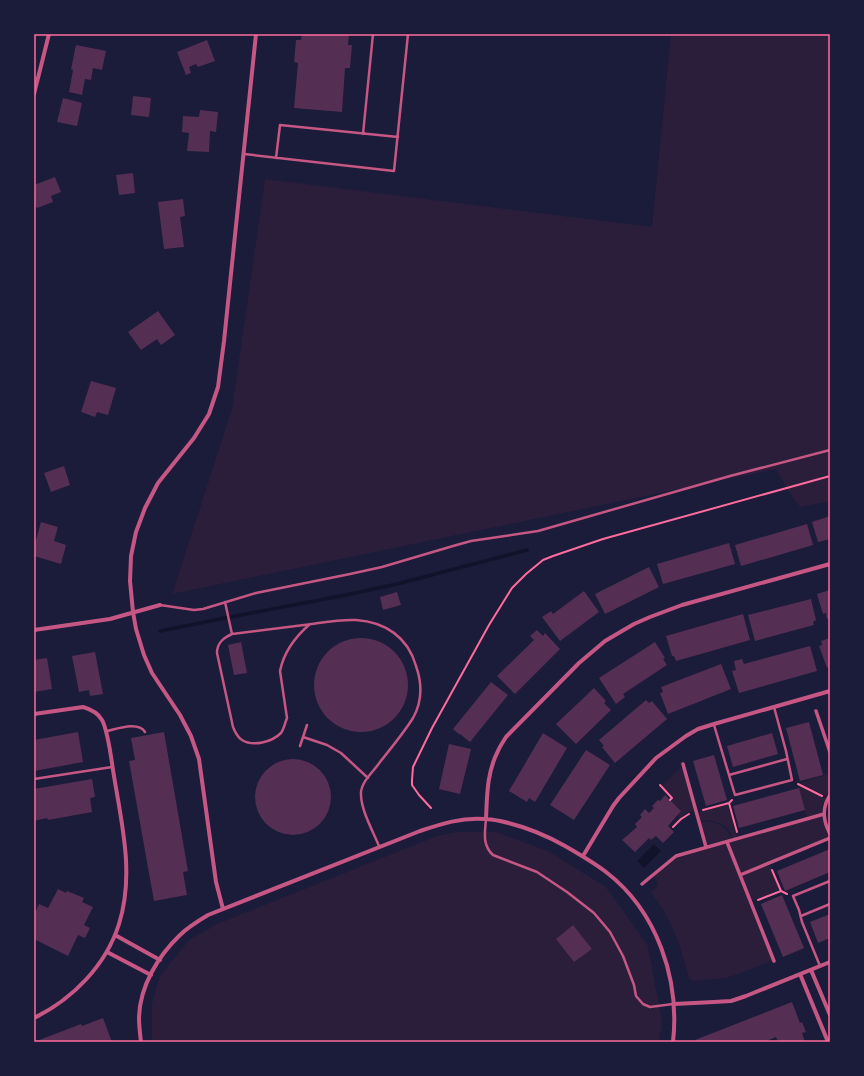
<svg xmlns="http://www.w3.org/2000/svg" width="864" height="1076" font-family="'IBM Plex Serif',serif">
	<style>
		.green { fill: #2a1e3b }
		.water { fill: #12122b }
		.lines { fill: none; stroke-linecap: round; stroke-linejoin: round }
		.stream { stroke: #12122b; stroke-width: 3.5 }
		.building { fill: #542f53 }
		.path { stroke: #ff6b9d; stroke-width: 2 }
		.service { stroke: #c65784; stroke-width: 2.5 }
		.pedestrian { stroke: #c65784; stroke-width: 3.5 }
		.minor { stroke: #c65784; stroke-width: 4 }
		.neatline { fill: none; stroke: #ff6b9d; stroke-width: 1.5 }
	</style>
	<rect width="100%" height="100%" fill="#1b1b3a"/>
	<path class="green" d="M671 34H830V501L800 507 788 490 776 469 172 594 232 409 265 179 652 227Z
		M681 767 683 769 695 810 686 813 680 818 677 815 681 810 671 801 674 797 662 786Z
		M830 773V791L826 796 799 783 823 776V775Z
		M800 786 825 799 822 806V814L807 818 798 788Z
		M725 805H728V806L737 835 736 837 733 838C727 824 715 819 700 821L699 812Z
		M822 816 824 827 829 837 742 872H740L729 845V842Z
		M701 822C715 820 726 826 732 839L709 845 707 844Z
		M457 832H496L548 851 606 887 648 946 662 1022 659 1042H152V1003L160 976 189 940 217 924 437 836Z
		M725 844 727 846 772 958V961L738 974 726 978 693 981 689 979C682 948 671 916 650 892 659 887 659 884 654 876L675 857Z
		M767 865 770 866 779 888 778 891 754 900 751 899 743 877V874Z"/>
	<path class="water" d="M654 844 661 851 644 868 637 861Z"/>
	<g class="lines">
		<path class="stream" d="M160 631 225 618 346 595 397 584 527 550"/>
	</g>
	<path class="building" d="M302 34H349L348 45H352L350 68H345L342 112 294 108 298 63 294 62 296 40H301Z
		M207 40 215 61 198 67 196 64 189 67 191 73 186 75 177 52Z
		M76 45 106 51 102 70 93 68 91 80 85 79 82 95 69 92 73 70 71 69Z
		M133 96 151 98 149 117 131 115Z
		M63 98 82 103 77 126 57 122Z
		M200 110 218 112 216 132 210 131 209 152 187 151 189 133 182 132 183 116 199 117Z
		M133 173 135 193 119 195 116 175Z
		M55 177 61 192 51 196 53 202 37 208 34 203V185Z
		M183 199 185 216 180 217 184 247 164 249 158 202Z
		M158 311 175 335 161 345 157 339 141 350 128 332Z
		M91 381 116 388 108 415 97 412 95 417 81 412Z
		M64 466 70 485 51 492 44 473Z
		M830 516V539L818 542 812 522Z
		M41 522 58 527 54 541 66 545 61 564 34 556V547Z
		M807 524 813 545 741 566 735 545Z
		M729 543 735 564 663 584 657 564Z
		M649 567 659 587 605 614 595 594Z
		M830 590V618L827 619 826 613 823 614 817 594Z
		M584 591 599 612 560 641 542 617 551 611 553 614Z
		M397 592 401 605 383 610 380 597Z
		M811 599 816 620 813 622 814 625 755 641 748 615Z
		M743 614 750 640 676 661 674 656H672L666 636Z
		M537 630 543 636 545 633 560 649 515 694 497 676 534 640 530 636Z
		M830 638V666L827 668 819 646 822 645 821 641Z
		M314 685a47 47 0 1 1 94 0a47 47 0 1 1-94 0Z
		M241 642 247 673 234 675 228 645Z
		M655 642 665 658 663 659 667 665 623 694 625 697 616 704 599 678Z
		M810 646 817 671 739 693 732 671 736 670 734 661 742 659 744 664Z
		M95 652 103 694 90 696 89 690 79 692 72 656Z
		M47 658 52 689 34 692V660Z
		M721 664 731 689 668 714 660 693 663 692 661 687Z
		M491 682 508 695 470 742 460 734V735L453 729Z
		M594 688 606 701 604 703 611 710 576 744 556 724Z
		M646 700 649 703 652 701 667 719 615 763 602 747 604 746 599 740Z
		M809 722 823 775 800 781 786 728Z
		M78 732 83 762 34 771V740Z
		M164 732 188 871 183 872 187 895 154 901 129 761 135 760 131 738Z
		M543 733 567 748 535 802 529 798 527 802 509 791Z
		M772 733 778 754 733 767 727 746Z
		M449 744 471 749 460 794 439 789Z
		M586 750 610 765 574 820 550 805Z
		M714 755 727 800 706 806 693 761Z
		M255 797a38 38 0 1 1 76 0a38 38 0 1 1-76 0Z
		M92 779 95 797 90 798 92 812 48 820 47 818 34 821V789Z
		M799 788 805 810 739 828 733 806Z
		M665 795 681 811 668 826 674 832 663 843 656 836 651 840 649 838 635 852 622 840 637 827 635 824 642 817 640 815 645 809 649 813 654 808 652 806 658 800 660 801Z
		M830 849V872L785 891 777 871Z
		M58 889 66 893 67 891 84 898 82 902 93 907 84 925 90 928 85 938 78 935 68 956 34 939V915L39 904 48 908Z
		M782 895 804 948 783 957 761 904Z
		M830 914V938L818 943 810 922Z
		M573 925 592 949 574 962 556 939Z
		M792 1002 800 1023 802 1022 806 1032 802 1033 805 1042H778L776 1037 764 1042H696L695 1040Z
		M103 1018 112 1042H34L81 1024 82 1026Z"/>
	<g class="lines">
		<path class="path" d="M798 784 822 796
			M660 785 672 798 670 800
			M729 803 737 832
			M431 808 419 795 412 785V780L413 767 432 728 489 625 512 588 526 574 543 560 553 556 603 539 830 476
			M703 810 729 803 732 800
			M673 827 681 819 689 814
			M772 870 781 891 787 894
			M758 900 781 891"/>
		<path class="service" d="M363 134 373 34
			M244 154 394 171 408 34
			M276 158 280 125 398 137
			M225 602 232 634
			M160 605 194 610 203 609 256 593 350 574 382 567 453 546 471 541 538 531 730 476 830 450
			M310 624C295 637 284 651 280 671L287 718C285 723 284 729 281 733 272 742 253 747 242 740 237 737 235 732 233 727L217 653C217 643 223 638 232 634 256 631 280 628 304 625 321 623 339 619 356 620 385 622 408 637 416 666 422 683 422 702 413 718 403 734 391 748 380 762 374 771 362 781 361 792 360 809 373 831 379 846
			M714 725 735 795 792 780 786 751 774 707
			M107 731C117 729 138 721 145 732
			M303 737 327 745 341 753 368 778
			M300 746 307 725
			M729 775 787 759
			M34 779 112 767
			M486 819C485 832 482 845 493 855L537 872 567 892 594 913 610 932 623 956 634 985 636 996 643 1004 650 1007 673 1004
			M801 916 830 904
			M820 966 802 922 799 910 793 896 830 881"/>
		<path class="pedestrian" d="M816 711 830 752
			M683 764 706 847
			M830 795C822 807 823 821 830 834
			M727 842 774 961
			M740 875 830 838
			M642 884 676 856 824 814"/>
		<path class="minor" d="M34 94 49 34
			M34 630 110 619 160 605
			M34 714 83 707C90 709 98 713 102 720 108 731 111 757 113 770 121 821 135 873 119 924 106 965 73 999 34 1018
			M486 819C487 795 487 772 498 751 500 746 503 742 506 737L579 663 605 641 634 624 650 617 682 605 830 564
			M583 856 613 806 619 798 656 758 686 736 698 729 714 724 830 691
			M223 909 216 882 199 759 191 736 180 715 152 673 144 655 136 629 133 612 130 581 131 556 136 532 145 508 158 483 194 438 209 414 218 387 224 341 256 34
			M115 935 160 960
			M107 952 151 975
			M811 970 830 1015
			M800 974 828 1042
			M674 1004 714 1002 731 1001 746 996 830 962
			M141 1042C140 1034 139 1025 139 1017 140 986 158 956 180 935 188 927 198 921 208 915L420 831C441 824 462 817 485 819 490 819 495 820 500 821 524 826 544 834 565 846 579 854 593 862 606 872 657 911 680 979 673 1042"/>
	</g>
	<rect width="864" height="1076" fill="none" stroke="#1b1b3a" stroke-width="70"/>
	<rect x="35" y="35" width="794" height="1006" class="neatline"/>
</svg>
